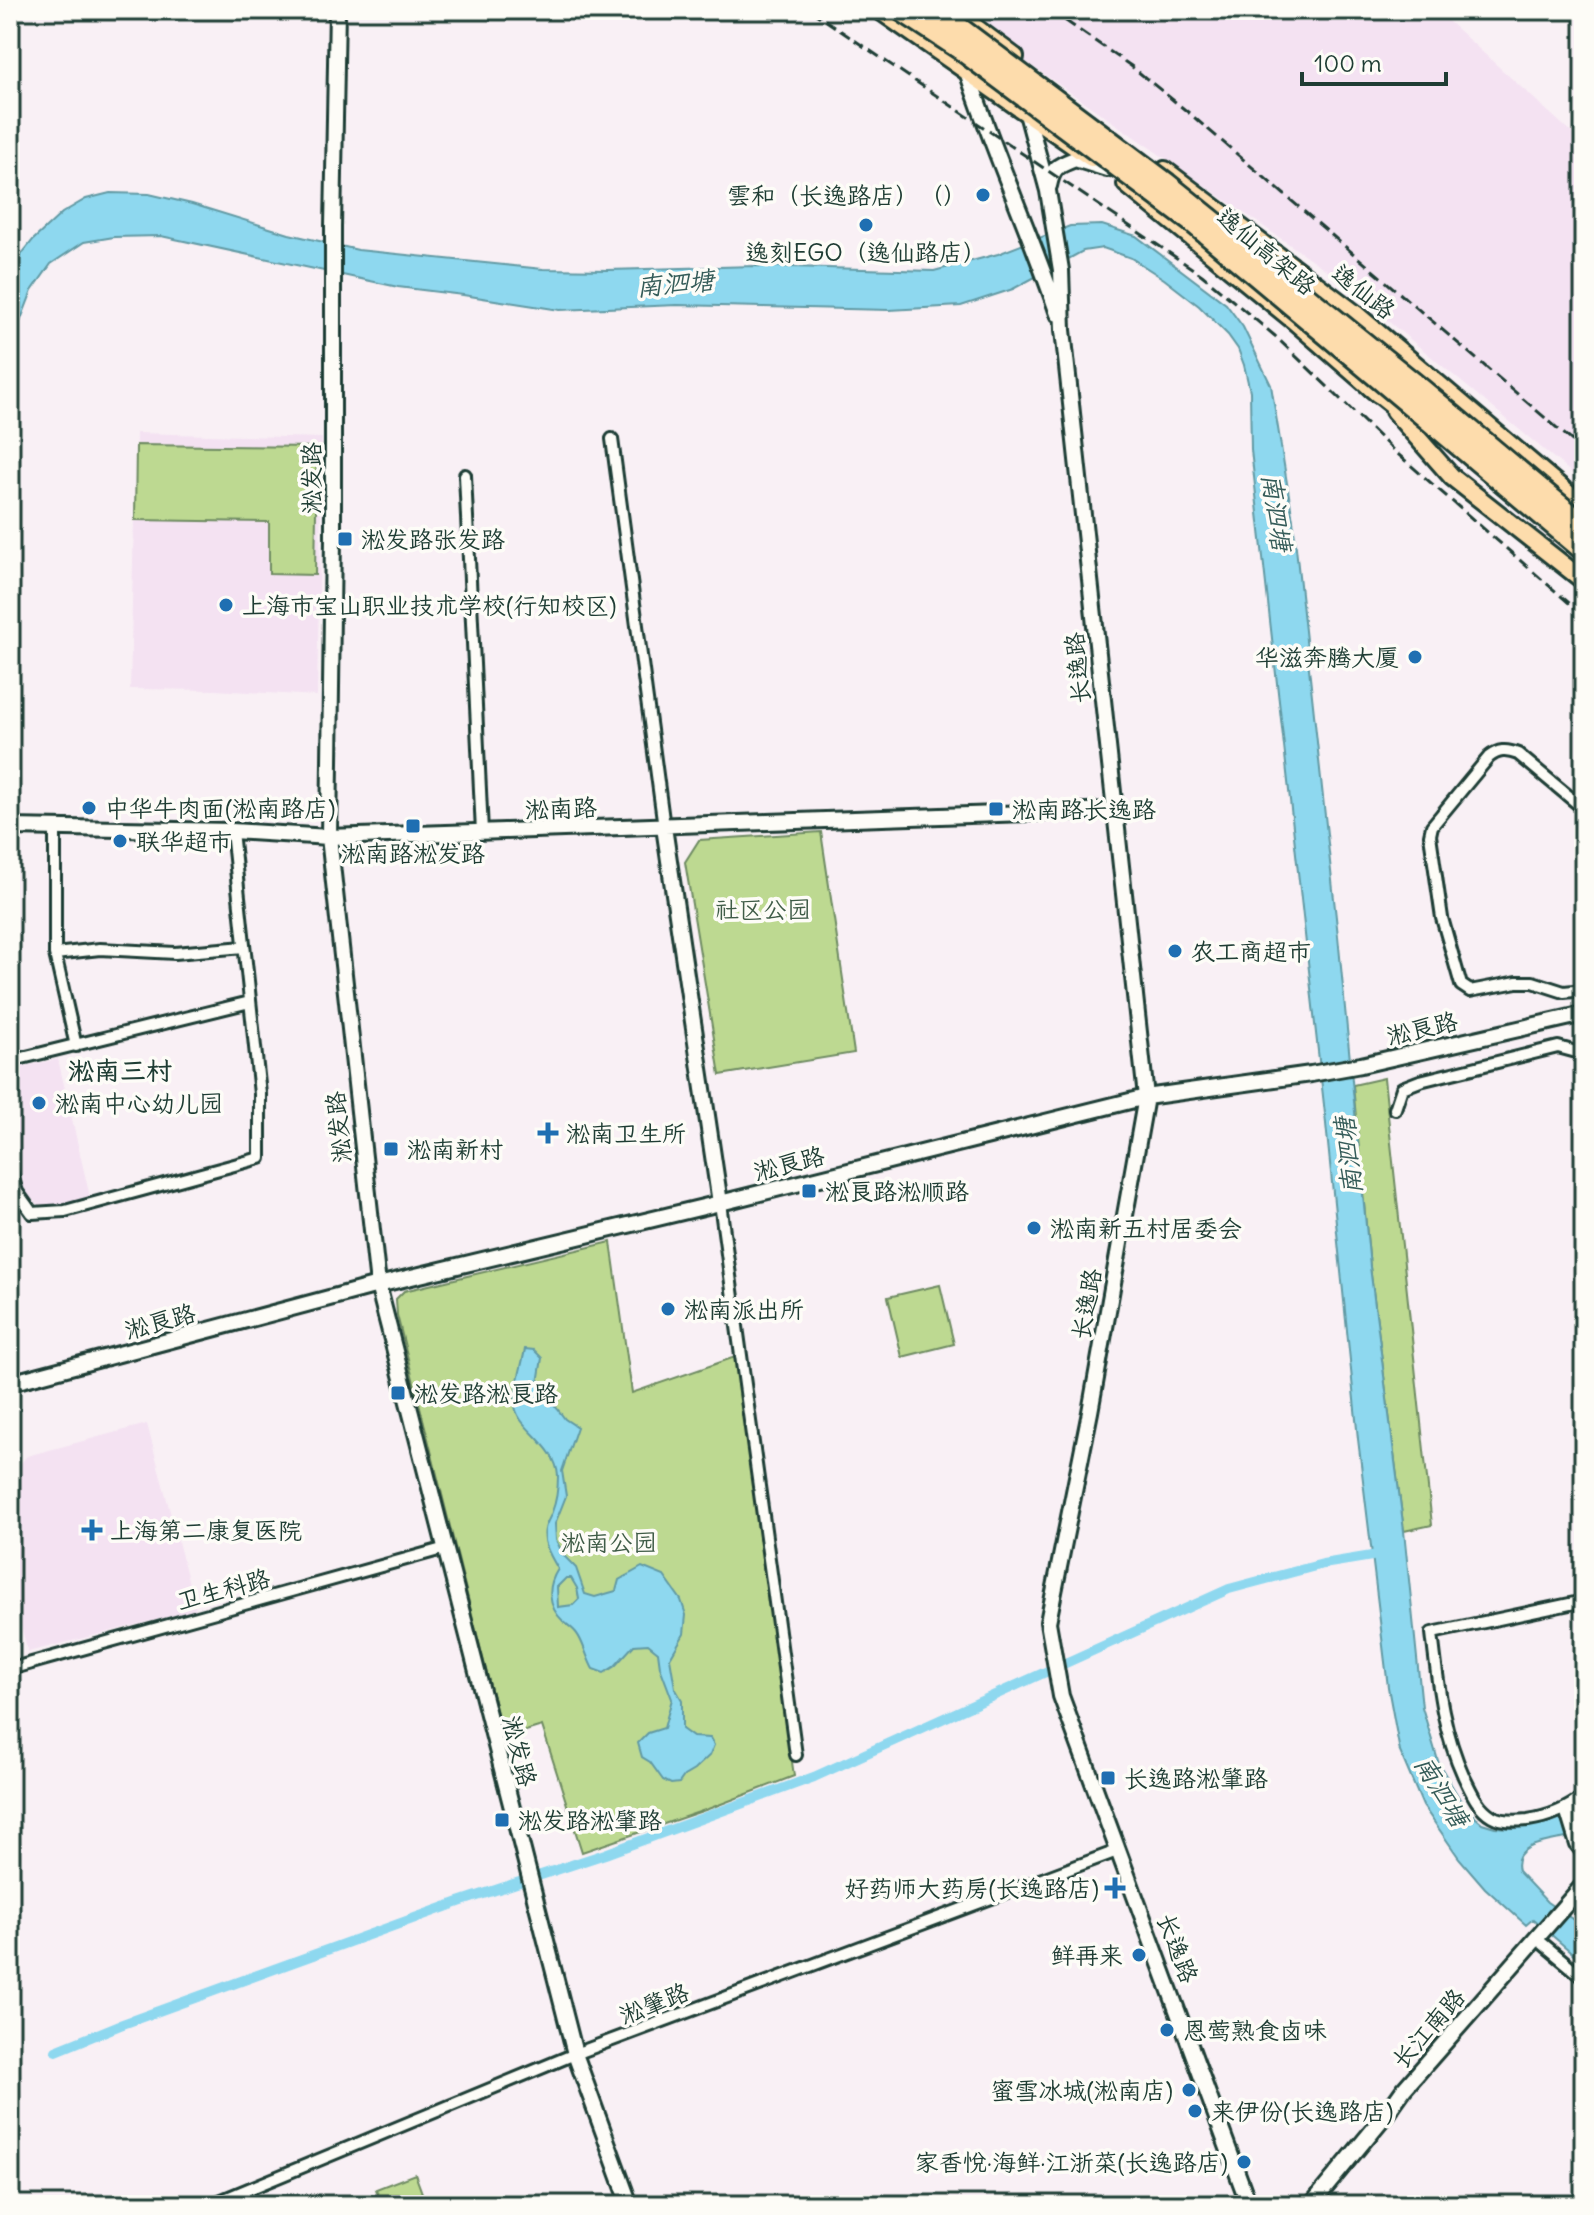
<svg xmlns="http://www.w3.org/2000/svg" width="1594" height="2215" font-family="Delius,'LXGW WenKai TC',sans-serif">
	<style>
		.built { fill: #f4e2f2 }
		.green { fill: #bdd991; stroke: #6e8b62; stroke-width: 2 }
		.water { fill: #8ed8ef; stroke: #629aa4; stroke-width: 2; fill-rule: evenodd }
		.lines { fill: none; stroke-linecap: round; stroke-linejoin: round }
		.canal { stroke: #8ed8ef; stroke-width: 10 }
		.street-casing { stroke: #1f3d34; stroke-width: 16 }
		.secondary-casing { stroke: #1f3d34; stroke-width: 20 }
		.primary-casing { stroke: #1f3d34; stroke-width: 22 }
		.highway-casing { stroke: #1f3d34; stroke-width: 26 }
		.street { stroke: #fdfcf7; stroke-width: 10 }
		.secondary { stroke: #fdfcf7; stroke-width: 14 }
		.primary { stroke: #fddcac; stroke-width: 16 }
		.highway { stroke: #fddcac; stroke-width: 20 }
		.rail { stroke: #1f3d34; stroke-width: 3; stroke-dasharray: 12 6; stroke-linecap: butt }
		.highway-bridge-casing { stroke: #1f3d34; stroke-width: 26; stroke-linecap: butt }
		.highway-bridge { stroke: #fddcac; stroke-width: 20 }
		.poi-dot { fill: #1f6fb2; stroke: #fdfcf7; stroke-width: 3 }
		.labels { text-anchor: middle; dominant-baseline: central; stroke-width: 7; stroke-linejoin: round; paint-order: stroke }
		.poi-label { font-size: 24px; fill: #1f3d34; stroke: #fdfcf7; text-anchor: start }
		.street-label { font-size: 24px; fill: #1f3d34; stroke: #fdfcf7 }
		.park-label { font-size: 24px; fill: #3f5c47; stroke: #fdfcf7 }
		.water-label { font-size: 26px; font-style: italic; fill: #355c59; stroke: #fdfcf7 }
		.neighbourhood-label { font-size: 26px; font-weight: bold; fill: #1f3d34; stroke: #fdfcf7 }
	</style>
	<rect width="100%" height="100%" fill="#f9f0f5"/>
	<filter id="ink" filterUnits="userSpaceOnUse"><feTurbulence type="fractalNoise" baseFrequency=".0125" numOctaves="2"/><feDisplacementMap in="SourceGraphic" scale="16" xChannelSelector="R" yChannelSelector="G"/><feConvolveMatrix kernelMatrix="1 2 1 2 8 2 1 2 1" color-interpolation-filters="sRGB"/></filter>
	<g filter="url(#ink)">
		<path class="built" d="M951 10H1436L1584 144V483L1325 269Z
			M136 433 322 438 317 696 215 690 130 689Z
			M58 1059 90 1197 55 1207 38 1205 23 1190 10 1136V1069Z
			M147 1424 196 1610 28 1652 10 1585V1475L27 1456Z"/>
		<path class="green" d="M136 445 317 447 315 575 269 574V522L135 520Z
			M821 832 854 1053 720 1075 685 862 699 840Z
			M1384 1078 1432 1525 1404 1531 1370 1267 1353 1085Z
			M611 1242 632 1393 735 1357 794 1776 708 1809 582 1852 542 1726 503 1738 397 1315 396 1299 404 1291Z
			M940 1285 954 1344 902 1357 888 1297Z
			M415 2174 422 2193 391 2205H382L376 2189Z"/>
		<path class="water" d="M110 193 149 194 192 204 289 234 358 250 543 269 608 270 755 266 934 271 998 254 1070 226 1102 225 1136 236 1226 304 1243 327 1271 385 1293 520 1338 936 1370 1267 1404 1531 1422 1707 1439 1764 1465 1808 1482 1823 1495 1827 1508 1828 1539 1822 1558 1818 1584 1803V1831C1578 1834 1572 1837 1566 1838 1547 1842 1511 1844 1518 1871L1547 1902 1584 1927V1963L1533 1919 1526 1925 1485 1888 1459 1858 1423 1806 1400 1752 1388 1687 1358 1439 1325 1114 1251 450 1250 391 1244 365 1238 349 1228 335 1199 306 1164 279 1131 258 1103 248 1083 251 1013 289 961 306 889 310 677 305 560 310 463 295 398 287 161 236 114 237 84 242 51 264 32 291 10 348V269L33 240 62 213 86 199Z
			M525 1349 534 1350 542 1358 538 1383 565 1419 577 1427 562 1471 566 1496 555 1524 556 1540 564 1556 576 1568 585 1594 595 1597 616 1591 619 1580 642 1567 664 1576 681 1600 686 1615 684 1634 670 1658 675 1688 682 1700V1729L693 1737 710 1738 714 1745 710 1755 694 1770 684 1776 679 1783 671 1784 663 1780 650 1762 642 1757 638 1743 648 1733 664 1728 672 1699 660 1667 658 1652 648 1644 634 1645 615 1666 604 1673 593 1669C587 1659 583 1641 577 1634 574 1629 567 1625 563 1621 547 1606 547 1586 558 1569 551 1557 542 1543 545 1529 546 1523 550 1518 552 1512 556 1502 558 1487 558 1476 556 1443 515 1428 515 1404 515 1386 522 1366 525 1349ZM566 1578H571L577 1588 579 1599 573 1605 558 1607 557 1587Z"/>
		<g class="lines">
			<path class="canal" d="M56 2051 120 2025 459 1902 605 1854 814 1777 1229 1589 1323 1564 1384 1554"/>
			<defs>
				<path id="street" d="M612 439 664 827
					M465 475 482 832
					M1584 809 1518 754C1506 749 1498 750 1489 757L1432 826 1430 835 1442 918 1461 985 1470 991 1517 982H1533L1564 992 1584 990
					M55 827V954L100 949 175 953 244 947
					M55 954 76 1046
					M10 1061 250 1002
					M1395 1109 1402 1088 1420 1081 1558 1047 1580 1053 1584 1066
					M10 1168 17 1192 32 1213 65 1211 260 1158V1094L232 831
					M720 1203 796 1755
					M1584 1601 1432 1633C1438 1684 1442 1729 1464 1777 1471 1791 1477 1807 1492 1816 1502 1822 1517 1821 1528 1820 1548 1817 1568 1809 1584 1796
					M10 1669 446 1548
					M1573 1805 1584 1842
					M1565 1809 1576 1845 1584 1855
					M1536 1938 1584 1978
					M210 2205 575 2054 1117 1851"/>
				<path id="secondary" d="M337 10 333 227V538L329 837 378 1285 575 2054 630 2205
					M966 68C993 152 1030 231 1058 314
					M1026 110 1048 191 1061 270 1063 330 1146 1097 1090 1412 1048 1622 1061 1696 1249 2205
					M1049 186C1053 167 1057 166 1075 159L1107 169
					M10 827 232 831 329 837 1114 810
					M664 827 720 1203
					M10 1383 378 1285 720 1203 1146 1097 1311 1074 1361 1065 1584 1014
					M1311 2205 1387 2113 1404 2089 1584 1884"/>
				<path id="primary" d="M879 10 1091 158
					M952 10 1015 57
					M1165 170 1357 315 1584 507
					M1126 184 1293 320 1378 394
					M1394 411 1452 477 1584 581"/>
				<path id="highway" d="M1372 386 1416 421"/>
			</defs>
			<use href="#street" class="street-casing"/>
			<use href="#secondary" class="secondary-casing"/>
			<use href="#primary" class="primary-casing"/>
			<use href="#highway" class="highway-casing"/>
			<use href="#street" class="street"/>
			<use href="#secondary" class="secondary"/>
			<use href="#primary" class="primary"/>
			<use href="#highway" class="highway"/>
			<path class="rail" d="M810 10 1202 275 1275 336 1392 449 1584 616
				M1050 10 1131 66 1189 113 1584 451"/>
			<defs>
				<path id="highway-bridge" d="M901 10 962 50 1195 224 1584 550
					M935 10 1167 184 1422 390 1584 526"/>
			</defs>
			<use href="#highway-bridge" class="highway-bridge-casing"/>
			<use href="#highway-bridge" class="highway-bridge"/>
		</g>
	</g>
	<g class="poi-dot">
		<circle cx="983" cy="195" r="8"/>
		<circle cx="866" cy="225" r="8"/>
		<rect x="337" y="531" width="16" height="16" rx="4"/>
		<circle cx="226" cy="605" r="8"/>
		<circle cx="1415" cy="657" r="8"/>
		<circle cx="89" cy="808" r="8"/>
		<rect x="988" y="801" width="16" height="16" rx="4"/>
		<rect x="405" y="818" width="16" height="16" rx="4"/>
		<circle cx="120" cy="841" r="8"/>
		<circle cx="1175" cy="951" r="8"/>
		<circle cx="39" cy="1103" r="8"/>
		<path d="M544 1121h8v8h8v8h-8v8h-8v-8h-8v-8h8z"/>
		<rect x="383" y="1141" width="16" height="16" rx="4"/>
		<rect x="801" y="1183" width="16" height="16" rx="4"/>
		<circle cx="1034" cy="1228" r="8"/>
		<circle cx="668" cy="1309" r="8"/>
		<rect x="390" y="1385" width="16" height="16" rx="4"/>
		<path d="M88 1518h8v8h8v8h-8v8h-8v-8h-8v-8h8z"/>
		<rect x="1100" y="1770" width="16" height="16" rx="4"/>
		<rect x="494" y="1812" width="16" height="16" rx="4"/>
		<path d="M1111 1876h8v8h8v8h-8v8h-8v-8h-8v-8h8z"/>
		<circle cx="1139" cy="1955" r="8"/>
		<circle cx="1167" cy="2030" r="8"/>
		<circle cx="1189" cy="2090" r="8"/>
		<circle cx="1195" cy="2111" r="8"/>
		<circle cx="1244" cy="2162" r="8"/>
	</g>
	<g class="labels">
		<g class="poi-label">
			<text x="967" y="195" text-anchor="end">雲和（长逸路店）（）</text>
			<text x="866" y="252" text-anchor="middle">逸刻EGO（逸仙路店）</text>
			<text x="361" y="539">淞发路张发路</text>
			<text x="242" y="605">上海市宝山职业技术学校(行知校区)</text>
			<text x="1399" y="657" text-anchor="end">华滋奔腾大厦</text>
			<text x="105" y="808">中华牛肉面(淞南路店)</text>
			<text x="1012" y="809">淞南路长逸路</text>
			<text x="136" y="841">联华超市</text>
			<text x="413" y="853" text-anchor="middle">淞南路淞发路</text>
			<text x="1191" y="951">农工商超市</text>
			<text x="55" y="1103">淞南中心幼儿园</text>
			<text x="566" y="1133">淞南卫生所</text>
			<text x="407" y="1149">淞南新村</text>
			<text x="825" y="1191">淞良路淞顺路</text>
			<text x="1050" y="1228">淞南新五村居委会</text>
			<text x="684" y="1309">淞南派出所</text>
			<text x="414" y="1393">淞发路淞良路</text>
			<text x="110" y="1530">上海第二康复医院</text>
			<text x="1124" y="1778">长逸路淞肇路</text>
			<text x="518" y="1820">淞发路淞肇路</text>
			<text x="1099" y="1888" text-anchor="end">好药师大药房(长逸路店)</text>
			<text x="1123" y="1955" text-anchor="end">鲜再来</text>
			<text x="1183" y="2030">恩莺熟食卤味</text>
			<text x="1173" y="2090" text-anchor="end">蜜雪冰城(淞南店)</text>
			<text x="1211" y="2111">来伊份(长逸路店)</text>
			<text x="1228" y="2162" text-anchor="end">家香悦·海鲜·江浙菜(长逸路店)</text>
		</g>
		<g class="street-label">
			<text transform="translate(1267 251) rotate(40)">逸仙高架路</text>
			<text transform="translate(1364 291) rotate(38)">逸仙路</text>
			<text transform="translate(311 478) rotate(-90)">淞发路</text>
			<text transform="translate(1077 668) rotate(-96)">长逸路</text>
			<text transform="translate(561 808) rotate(-2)">淞南路</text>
			<text transform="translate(1422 1028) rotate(-13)">淞良路</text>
			<text transform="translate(338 1127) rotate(-96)">淞发路</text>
			<text transform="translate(789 1163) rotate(-14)">淞良路</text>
			<text transform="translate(1086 1304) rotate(-80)">长逸路</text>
			<text transform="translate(160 1321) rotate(-15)">淞良路</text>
			<text transform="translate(223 1589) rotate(-15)">卫生科路</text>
			<text transform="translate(520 1751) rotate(76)">淞发路</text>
			<text transform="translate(1178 1948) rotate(69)">长逸路</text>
			<text transform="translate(654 2003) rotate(-21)">淞肇路</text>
			<text transform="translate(1428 2028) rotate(-49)">长江南路</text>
		</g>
		<g class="park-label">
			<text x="763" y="909">社区公园</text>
			<text x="609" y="1542">淞南公园</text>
		</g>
		<g class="water-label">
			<text transform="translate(675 283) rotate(-5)">南泗塘</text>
			<text transform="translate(1277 512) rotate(82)">南泗塘</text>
			<text transform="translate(1348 1156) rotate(-96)">南泗塘</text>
			<text transform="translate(1442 1791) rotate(59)">南泗塘</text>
		</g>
		<g class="neighbourhood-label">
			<text x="120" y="1070">淞南三村</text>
		</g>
	</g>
	<rect width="1594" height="2215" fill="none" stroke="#fdfcf7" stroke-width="40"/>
	<rect x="20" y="20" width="1554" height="2175" fill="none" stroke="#1f3d34" stroke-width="3" filter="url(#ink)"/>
	<path d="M1302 72v12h144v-12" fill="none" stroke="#1f3d34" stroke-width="4"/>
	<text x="1314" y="72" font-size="24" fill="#1f3d34" stroke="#fdfcf7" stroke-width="6" paint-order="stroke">100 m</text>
</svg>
